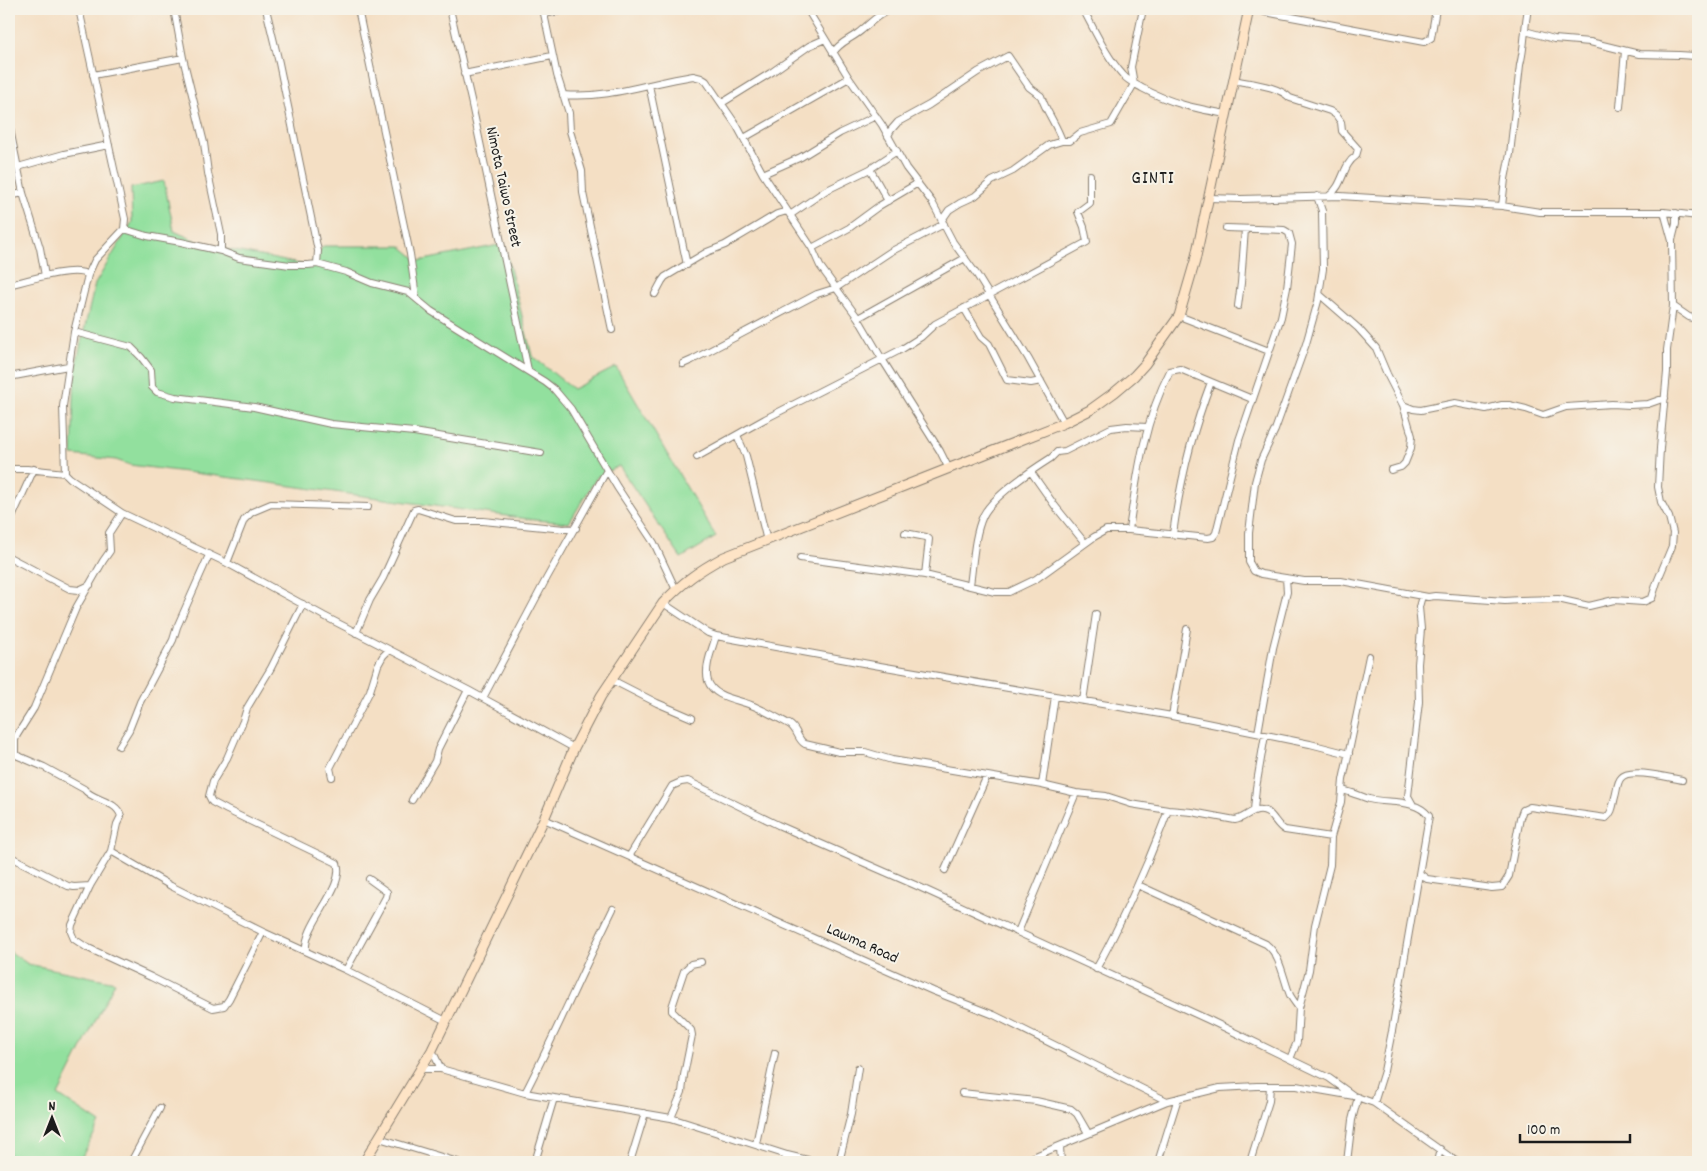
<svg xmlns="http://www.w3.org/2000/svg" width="1707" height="1171" font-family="Dekko,sans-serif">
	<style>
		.green { fill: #92e09e; stroke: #577e5d }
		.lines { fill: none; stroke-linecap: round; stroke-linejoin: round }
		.street-casing { stroke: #887e70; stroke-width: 8 }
		.secondary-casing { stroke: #887e70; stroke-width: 11 }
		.street { stroke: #fff; stroke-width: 6 }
		.secondary { stroke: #fee4c6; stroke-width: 9 }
		.labels { text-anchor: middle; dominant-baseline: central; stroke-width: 4; stroke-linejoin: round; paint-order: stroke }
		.street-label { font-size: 16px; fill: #1c1c1c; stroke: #f7f3e8 }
		.quarter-label { font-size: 19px; letter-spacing: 1px; fill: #1c1c1c; stroke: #f7f3e8 }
	</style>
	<rect width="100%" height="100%" fill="#f7f3e8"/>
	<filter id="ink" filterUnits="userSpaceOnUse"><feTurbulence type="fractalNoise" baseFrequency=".02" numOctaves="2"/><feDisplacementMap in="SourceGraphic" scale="10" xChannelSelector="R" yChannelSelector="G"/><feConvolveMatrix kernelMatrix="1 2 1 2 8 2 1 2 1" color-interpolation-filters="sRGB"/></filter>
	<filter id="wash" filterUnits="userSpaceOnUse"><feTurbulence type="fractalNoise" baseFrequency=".0096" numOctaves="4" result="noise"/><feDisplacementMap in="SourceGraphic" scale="20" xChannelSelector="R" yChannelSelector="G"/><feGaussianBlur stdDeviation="1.12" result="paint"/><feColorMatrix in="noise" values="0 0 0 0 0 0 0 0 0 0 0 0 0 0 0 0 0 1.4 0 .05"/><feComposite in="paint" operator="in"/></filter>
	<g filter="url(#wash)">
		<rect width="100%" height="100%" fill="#f4dfc4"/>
		<path class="green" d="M164 181 174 231 205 245 310 266 323 246H401L419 261 504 244 532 356 573 389 616 367 716 537 681 558 619 466 597 477 569 523 535 520 249 480 130 465 116 460 72 455 75 369 95 284 132 222 131 188Z
			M9 951 28 964 115 982 58 1095 100 1123 79 1162H9Z"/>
	</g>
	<g filter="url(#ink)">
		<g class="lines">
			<defs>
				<path id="street" d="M79 9 125 219 124 229 95 260 88 275 74 332 63 406 65 473 70 478 122 513 227 563 324 616 468 690 574 748
					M174 9 183 58 204 143 208 173 221 234V251
					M266 9 279 63 318 251 317 264
					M358 9 410 254 416 297
					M450 9 471 100 528 370
					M543 9 557 75 569 113 570 131 582 171 583 193 612 330
					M807 9 849 78 882 125 906 168 932 202 953 242 977 275 1028 358 1064 423
					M1083 9C1095 31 1106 56 1123 75 1128 81 1135 84 1142 88 1172 104 1194 108 1226 114
					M1258 9 1265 12 1424 42 1431 38 1436 9
					M544 14 570 9
					M1525 31 1554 39 1590 42 1639 54 1679 55 1695 56 1698 59
					M833 53C840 42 849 40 858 33 870 24 878 13 893 9
					M1695 56 1698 40
					M9 63 12 100V109L9 115 10 129 23 193 40 248 45 276
					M464 74 552 56
					M93 75 183 58
					M1233 80C1251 84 1277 85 1290 98L1330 111 1336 115 1341 122 1342 131 1358 149 1356 156C1342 165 1344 185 1329 196
					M649 85 687 265
					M563 95C609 99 648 83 693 76L701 78 706 81 737 126 763 174 812 248 820 266 858 318 882 359 940 451 949 469
					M722 103 772 72 809 46 825 39
					M1620 107 1625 51
					M888 136 891 130 898 122 929 105 978 72 1008 56 1029 87 1041 96C1046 112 1057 125 1062 141
					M744 138 849 78
					M18 167 64 154 109 145
					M870 169 888 201
					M763 174 801 157 840 133 876 116
					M9 196 23 193
					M1317 196 1322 211 1323 269 1318 301 1306 344 1275 430 1261 460 1255 482 1249 533V562L1254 571 1261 574 1304 581H1341L1428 597 1435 596 1505 601 1520 600 1558 599 1589 606 1614 600 1643 602 1652 598 1657 582 1672 546 1673 533 1669 517 1661 502 1658 487 1660 448 1667 372V350L1673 306 1672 241 1664 212
					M1209 198 1241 199 1340 196 1502 206 1540 212H1664L1698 216
					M1502 206 1505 179 1510 154 1520 65C1525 46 1524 28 1528 9
					M790 215 825 191 870 169 897 151
					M942 220 949 210 960 203 975 196 992 181 1013 171 1049 145 1062 141H1070L1080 133 1111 124 1134 84 1131 67 1143 9
					M124 229 147 236 181 242 221 251 239 258 290 265H308L317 264 346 272 372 283 408 292 431 311 545 382 554 389 571 409 617 487 654 543 676 590
					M1672 240 1676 224V213
					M812 248 849 228 879 206 918 183
					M9 285C25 281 75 265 88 275
					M655 294 662 281 665 277 707 252 725 245 777 214 787 211
					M1319 294 1358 328 1376 348 1387 374 1403 405 1412 436 1411 448 1405 463 1401 467 1391 470
					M1238 306 1241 283 1245 229
					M1673 306 1689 317 1698 319
					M964 308 981 337 989 344 1007 380 1031 383 1041 381
					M1179 316 1269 351
					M858 318 965 258
					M74 332 131 347 141 357 151 370 152 387 157 392 175 397 254 407 331 424 414 432 541 453
					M683 364 692 360 817 294 836 288 890 252 944 224
					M9 377 68 366
					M1403 405 1413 409 1421 410 1455 403 1486 409 1502 405H1509L1526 409 1543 415 1566 407 1612 404 1630 405 1648 404 1665 398
					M737 435 746 456 767 541
					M697 457 765 419 902 349 921 337 935 324 1087 242 1084 227 1078 212 1090 203V175
					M9 469H27L65 473
					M1031 472 1055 506 1085 543
					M9 524 34 469
					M1129 530C1137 475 1144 421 1170 371L1180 369 1252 399
					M905 533 926 537 929 539 925 575
					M1173 534C1180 482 1192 432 1211 382
					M9 557 70 589 79 590 90 585
					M800 558 925 575 995 592H1009L1036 579 1094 537 1106 530H1129L1208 538 1213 537 1216 533 1239 440 1281 317 1287 288 1292 244 1289 233 1284 230 1226 228
					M227 563 244 520 252 512 271 504 368 507
					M970 585C973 565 974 535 983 516 992 497 1032 470 1051 458L1057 452 1065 451 1111 428 1127 426 1147 427
					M663 603 708 633 716 636 874 665 1172 716 1310 744 1349 754
					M303 604 271 668 247 708 243 721 227 758 213 781 209 796 212 802 227 810 337 863C346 888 303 924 306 951
					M356 633 370 600 383 578 414 510 418 509 456 521H483L564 529 576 528
					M716 636C712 650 704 667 708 681 714 698 737 699 751 705 762 709 778 718 789 724 798 729 797 740 805 744L839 752H865L892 760 1042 785 1076 793 1106 796 1131 804 1168 810 1192 812 1235 820C1243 819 1249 812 1257 810 1272 807 1274 825 1285 830L1331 837
					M612 680 657 703 692 718
					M483 698 544 583 607 470
					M1083 701 1096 614
					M1172 716 1187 629
					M1258 733 1273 648 1287 592 1286 578
					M119 746 129 730 140 702 173 640 177 627 209 555
					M9 752 44 767 84 789C93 801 116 800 121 816L117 824 111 851 90 886 72 925 71 932 74 939 86 947 151 977 213 1008 224 1006 229 999 263 932
					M15 754V740L17 735 34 708 76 608 103 561 110 551 109 533 122 513
					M332 777 330 768 370 691 378 665 383 656 389 650
					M1042 785 1055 696
					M1342 790C1351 792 1360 796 1369 799 1388 804 1415 798 1429 816L1392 1031 1384 1071 1374 1103
					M412 800 435 761 438 749 468 690
					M1413 805 1408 796 1419 702 1418 664 1421 629 1419 607 1422 596
					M1254 810 1256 788 1265 735
					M544 819 933 991 994 1015 1167 1101
					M111 851 171 886 263 932 346 970 446 1021
					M630 855 672 786 681 782 688 781 778 825 915 885 1209 1020 1329 1078 1354 1096
					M9 856 68 886 74 887 90 886
					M945 870 987 776
					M1420 874 1427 879 1492 888 1502 887 1509 876 1520 818 1523 810 1530 807 1606 818C1613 813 1613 804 1615 797 1617 791 1617 782 1621 778 1629 767 1670 778 1682 780
					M1138 885 1266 944C1281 956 1283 978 1290 995 1292 999 1296 1004 1299 1008
					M1018 932 1076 793
					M1096 969C1116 934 1132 898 1148 861 1155 843 1162 828 1168 810
					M346 970 386 897 387 892 369 879
					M432 1050 441 1069
					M1290 1059 1297 1042 1299 1008 1309 970 1315 925 1330 865 1331 837 1341 802 1343 780 1369 656
					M421 1069H441L525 1093 671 1118 787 1155 816 1162
					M525 1093C556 1033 583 970 613 909
					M962 1093 1036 1101 1071 1109 1077 1114 1088 1133
					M671 1118 682 1092 684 1075 692 1035 691 1030 672 1011V1007L684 971 691 964 701 962
					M379 1138 458 1162
					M756 1144 775 1053
					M1060 1147 1061 1162
					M131 1162 160 1108
					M535 1162 554 1098
					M630 1162 645 1113
					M784 1162 787 1155
					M839 1162 851 1114 858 1068
					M1021 1162 1167 1101 1220 1088 1257 1086H1296L1354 1096 1374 1103 1457 1162
					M1158 1162 1178 1098
					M1250 1162 1269 1101 1270 1086
					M1347 1162 1352 1120 1358 1097
					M1437 1162 1440 1149"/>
				<path id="secondary" d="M364 1162 432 1050 544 819 574 748 601 696 663 603C683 582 698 571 724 557L1064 423 1090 410 1115 392 1134 376 1145 364 1179 316 1195 261 1249 9"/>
			</defs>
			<use href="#street" class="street-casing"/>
			<use href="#secondary" class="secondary-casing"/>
			<use href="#street" class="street"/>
			<use href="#secondary" class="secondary"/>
		</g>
	</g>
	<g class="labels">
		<g class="street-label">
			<text transform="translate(503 187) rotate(78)">Nimota Taiwo Street</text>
			<text transform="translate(862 944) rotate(24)">Lawma Road</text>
		</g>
		<g class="quarter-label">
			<text x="1153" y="179">GINTI</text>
		</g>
	</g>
	<rect width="1707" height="1171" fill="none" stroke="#f7f3e8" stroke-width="30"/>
	<g transform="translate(52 1118)" stroke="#f7f3e8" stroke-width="4" paint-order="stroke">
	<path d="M0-4L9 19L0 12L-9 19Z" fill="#1c1c1c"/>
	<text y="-8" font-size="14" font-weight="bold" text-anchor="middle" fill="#1c1c1c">N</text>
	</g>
	<path d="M1520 1134v8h110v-8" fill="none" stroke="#1c1c1c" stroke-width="2.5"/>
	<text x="1527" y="1134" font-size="15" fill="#1c1c1c" stroke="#f7f3e8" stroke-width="4" paint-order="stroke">100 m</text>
</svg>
